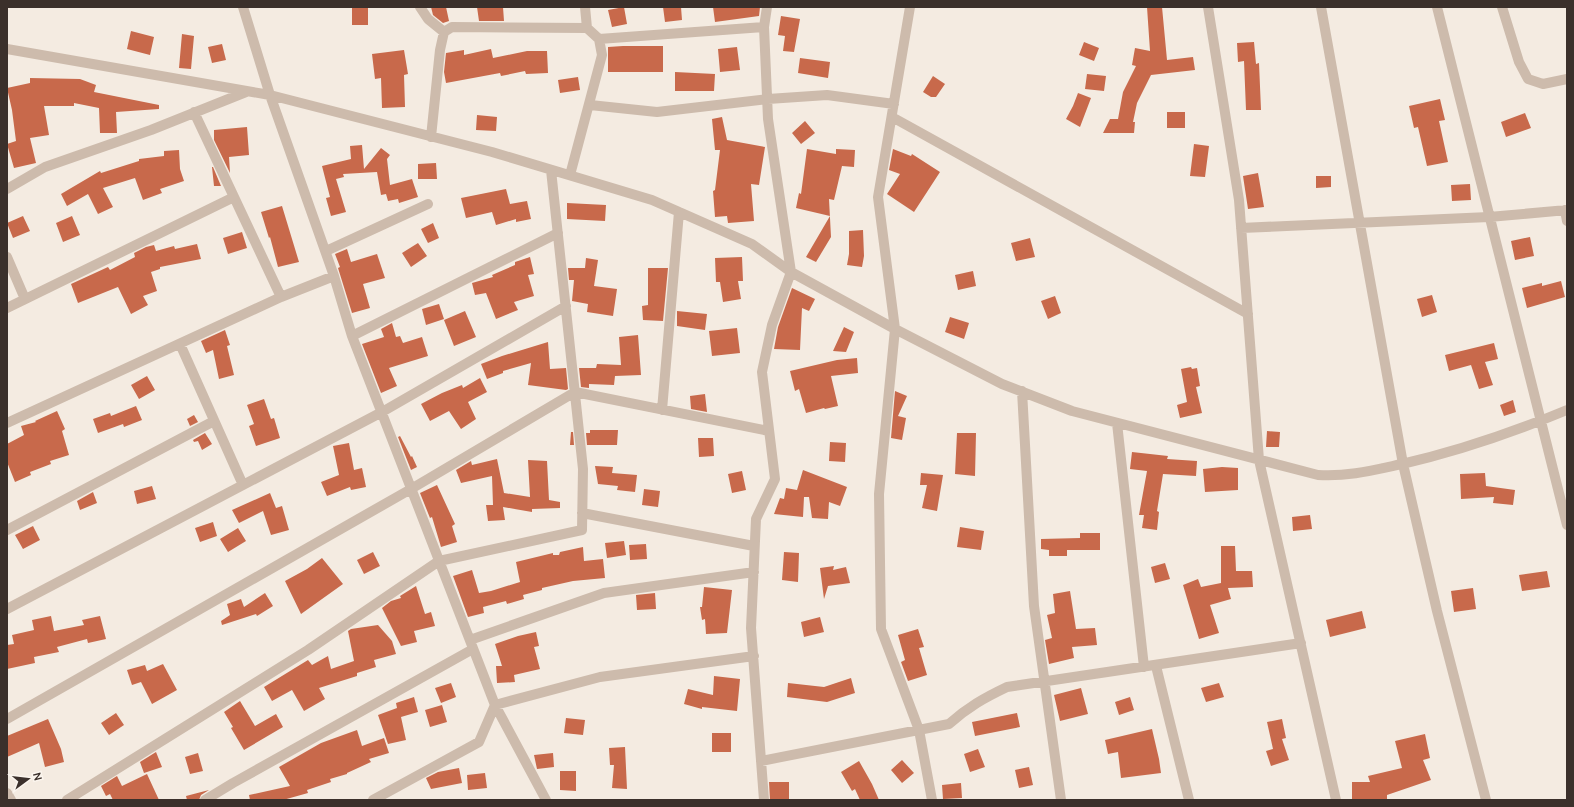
<svg xmlns="http://www.w3.org/2000/svg" width="1574" height="807" font-family="Ubuntu,sans-serif">
	<style>
		.building { fill: #c8694b }
		.lines { fill: none; stroke-linecap: round; stroke-linejoin: round }
		.minor { stroke: #cdbbac; stroke-width: 10 }
	</style>
	<rect width="100%" height="100%" fill="#f4ebe1"/>
	<path class="building" d="M352 7H368V25H352Z
		M431 7H446L449 21 443 23 433 15Z
		M477 7H503L504 21H479Z
		M624 7 627 24 612 27 608 10Z
		M663 7H681L682 20 665 22Z
		M713 7H760L759 16 715 22Z
		M1147 7H1162L1167 60 1193 57 1195 70 1151 75 1137 103 1133 122H1135L1134 133H1103L1110 119H1118L1123 92 1136 66 1132 65 1135 48 1150 51Z
		M781 16 800 19 794 52 783 51 785 36 778 35Z
		M131 31 154 37 150 55 127 49Z
		M182 34 194 36 191 69 179 68Z
		M1084 42 1099 48 1094 61 1079 55Z
		M1254 42 1256 64 1259 63 1261 110H1246L1244 61 1238 62 1237 43Z
		M222 44 226 60 212 63 208 47Z
		M623 46H663V72H608V47Z
		M737 47 740 70 720 72 718 49Z
		M491 49 493 58 527 51H547L548 73 526 74 525 71 501 76 500 73 446 83 444 72 446 53 464 50V55Z
		M404 50 408 74 404 75 405 107 382 108 381 78 375 79 372 54Z
		M800 58 830 62 828 78 798 73Z
		M675 72 715 74 714 91H675Z
		M1087 74 1106 76 1104 91 1085 89Z
		M933 76 945 84 936 97H931L923 92Z
		M578 77 580 90 560 93 558 80Z
		M30 78 80 79 96 85 94 92 159 105V109L116 112 117 133H100L99 108 74 103V106H44L49 135 30 138 36 163 14 168 7 144 16 141 12 110 7 88 30 83Z
		M1078 93 1091 98 1080 127 1066 119 1073 106Z
		M1440 99 1445 120 1439 121 1448 162 1427 166 1418 127 1414 128 1409 106Z
		M1167 112H1185V128H1167Z
		M1525 113 1531 128 1506 137 1501 122Z
		M477 115 497 117 496 131 476 130Z
		M722 117 727 140 765 147 759 185 751 184 754 221 728 223 727 216 715 217 713 191 715 190 720 150H715L712 119Z
		M805 121 815 133 801 144 792 133Z
		M247 127 249 155 229 157 230 173 214 140V130Z
		M1194 144 1209 146 1205 177 1190 176Z
		M362 145 364 169 381 148 390 155 387 159 390 185 412 179 418 197 399 203 398 199 388 201 386 194 381 195 377 172 343 174 344 177 336 179 346 212 331 216 326 198 330 197 322 166 351 159 350 146Z
		M807 149 836 154V149L855 150 854 167 842 166 834 200 829 199 831 237 816 262 806 257 830 216 796 208 799 193 801 194Z
		M893 149 911 156 912 154 940 172 914 212 887 194 900 174 889 170Z
		M179 150 180 169 184 181 160 189 162 193 143 200 135 178 103 188 113 207 98 214 88 194 67 206 61 194 100 171 101 173 139 161V159L164 156V151Z
		M436 163 437 179H418V164Z
		M212 167H213L221 186H214Z
		M1258 173 1264 207 1248 209 1243 176Z
		M1316 176H1331V187L1316 188Z
		M1470 184 1471 200 1452 201 1451 185Z
		M506 189 510 204 527 201 531 219 516 222V219L496 225 492 212 466 218 461 198Z
		M567 203 606 205 605 221 567 219Z
		M282 206 299 262 278 267 270 237 269 238 261 212Z
		M23 216 30 231 13 238 7 223Z
		M72 216 80 235 63 242 56 223Z
		M433 223 439 238 428 243 421 229Z
		M863 230 864 256 862 267 847 265 849 254V231Z
		M242 232 247 248 228 254 223 238Z
		M1530 237 1534 256 1515 260 1511 241Z
		M1030 238 1035 257 1016 261 1011 243Z
		M418 243 427 256 411 267 402 253Z
		M197 244 201 259 160 267V269L151 272 157 291 143 296 148 305 131 314 118 287 78 303 71 284 108 267 110 270 135 257 134 253 146 247 154 245 156 251 174 246 175 249Z
		M347 249 351 262 377 254 385 278 363 284 370 308 352 313 338 268 340 267 335 254Z
		M530 257 534 274 528 275 534 296 514 302 518 310 496 319 486 293 475 295 472 283 493 277 492 275 515 265V262Z
		M742 257 743 281H738L741 299 723 302 720 282H716L715 258Z
		M586 258 598 260 594 286 617 289 613 316 587 312 588 304 572 301 574 280H569L568 268H585Z
		M648 268H668L663 321 643 320 642 306 648 305Z
		M973 271 976 286 958 290 955 275Z
		M1561 281 1565 297 1527 308 1522 288 1542 283V286Z
		M792 288 815 299 809 311 802 308 800 350 774 349 778 327Z
		M1432 295 1437 312 1422 317 1417 299Z
		M1055 296 1061 313 1048 319 1041 301Z
		M439 304 444 319 426 325 422 309Z
		M465 311 476 337 454 346 444 320Z
		M677 311 707 314 705 330 677 326Z
		M950 317 969 323 964 339 945 332Z
		M392 323 396 337 400 336 403 343 422 337 428 356 389 368 397 386 381 393 362 344 384 337 381 329Z
		M844 327 854 332 846 352 833 351Z
		M737 328 740 353 712 356 709 331Z
		M225 330 230 345 227 346 234 375 219 379 213 350 206 353 201 341Z
		M638 335 641 375 615 376 614 385 589 384V388L581 387 579 368H596L597 364 621 365 619 337Z
		M548 342 550 369 566 368 568 389 566 390 528 385 531 363 503 371V373L487 379 481 364 502 356Z
		M1494 343 1498 359 1485 362 1493 385 1479 389 1471 365 1449 371 1445 355Z
		M857 358 858 373 831 376 838 406 825 409 824 408 806 413 799 389 795 391 790 371 837 360Z
		M1191 367 1192 369 1197 368 1200 386 1196 387 1202 413 1180 418 1177 405 1187 402 1181 369Z
		M147 376 155 390 139 399 131 385Z
		M480 378 487 392 468 402 476 419 461 429 449 411 430 421 421 404 442 393 462 385 463 388Z
		M895 391 907 396 898 416 906 418 902 440 891 438Z
		M705 394 707 412 691 409 690 396Z
		M264 399 271 419 274 418 280 438 256 446 249 426 254 424 247 405Z
		M1513 400 1516 412 1504 416 1500 405Z
		M136 406 142 420 124 427 123 424 98 433 93 419 110 413 111 416Z
		M57 411 65 429 62 431 69 455 50 461 51 464 30 472 31 475 15 482 7 462V444L24 435 21 426 36 422 35 421Z
		M194 415 198 422 190 426 187 419Z
		M590 430H618L617 445H587L586 433H590Z
		M1267 431 1280 432 1279 447H1266Z
		M571 432H573L574 445H570Z
		M205 433 212 444 202 450 198 441 194 442 193 440Z
		M957 433H976L975 476 955 474Z
		M400 436 411 457 412 456 417 467 411 470 398 437Z
		M698 438H713L714 456 699 457Z
		M830 442 846 443 845 462 829 461Z
		M349 443 354 470 362 468 366 487 351 490 350 487 327 496 321 482 339 475 333 446Z
		M1132 452 1168 456 1167 459 1197 461 1196 476 1163 474 1157 511 1159 512 1157 530 1142 528 1144 515H1139L1147 471 1130 469Z
		M497 459 504 493 530 497 528 460 547 461 549 500 560 502V508L532 509V512L503 507 505 520 488 521 486 505H493L492 476 461 483 456 470 471 461 472 465Z
		M595 466 613 467 612 473 637 475 635 492 617 490 618 486 598 484Z
		M1222 467 1238 468V490L1205 492 1203 469Z
		M803 470 847 487 840 506 829 502 828 519 812 518 809 497H804L803 517 774 514 780 498 784 499 786 488 797 490Z
		M742 471 746 490 732 493 728 474Z
		M921 473 943 475 937 511 922 508 927 485H920Z
		M1485 473 1486 486 1515 490 1513 505 1493 503 1494 497 1461 499 1460 474Z
		M437 485 455 524 452 526 457 542 441 547 432 517 430 518 420 493Z
		M152 486 156 499 137 504 134 491Z
		M644 489 660 491 658 507 642 505Z
		M93 492 97 503 80 510 77 501Z
		M270 493 276 508 282 506 289 530 271 535 263 511 239 523 232 510Z
		M1310 515 1312 529 1293 531 1292 517Z
		M213 522 217 536 200 542 195 528Z
		M33 526 40 540 23 549 15 535Z
		M960 527 984 531 981 550 957 547Z
		M238 528 246 541 228 552 220 539Z
		M1080 533H1100V550H1067V556H1049V550L1041 549V539L1080 538Z
		M624 541 626 555 607 558 605 543Z
		M646 544 647 559 630 560 629 545Z
		M1221 546H1235L1236 571H1252L1253 587 1228 588 1231 599 1210 605 1219 633 1199 639 1183 585 1198 579 1201 587 1221 583Z
		M583 547 584 561 603 559 605 578 573 581 542 588V590L523 595 524 599 507 604 506 601 483 607 484 613 468 617 453 576 472 570 479 593 491 591 520 582 516 562 553 553V555H559L560 552Z
		M373 552 380 566 364 574 357 560Z
		M784 552 799 553 798 582 782 580Z
		M322 558 343 584 301 614 285 581 307 569Z
		M1165 563 1170 579 1155 583 1151 567Z
		M834 566 833 570 846 567 850 583 828 586 824 599 820 568Z
		M1547 571 1550 587 1522 591 1519 575Z
		M416 586 425 614 431 612 435 626 414 631 417 642 401 646 382 608 391 601 401 598 400 596Z
		M704 587 732 590 727 633 706 634 705 619 702 620 700 607H702Z
		M1473 588 1476 609 1454 612 1451 591Z
		M1070 591 1076 629 1095 628 1097 645 1072 647 1074 658 1049 664 1045 640 1052 638 1047 615 1055 613 1053 594Z
		M265 593 273 606 257 616 256 614 222 625 221 621 230 615 227 604 241 599 244 607Z
		M655 593 656 609 637 610 636 595Z
		M1362 611 1366 628 1330 637 1326 620Z
		M51 616 54 631 84 625 82 620 100 616 106 639 88 643 87 639 57 647 59 652 34 657 35 663 7 669V645L14 644 12 635 34 630 32 620Z
		M820 617 824 632 804 637 801 622Z
		M378 625 392 641 396 654 374 660 376 667 357 673V676L319 688 325 699 304 711 292 690 272 701 264 687 308 660 312 665 328 656 331 669 354 661 348 631 351 629Z
		M918 629 924 647 919 648 927 675 908 681 901 662 905 660 898 635Z
		M536 632 539 646 534 647 540 669 514 675 515 682 497 683 496 666H502L495 644 518 636Z
		M163 664 177 690 152 704 141 682 132 685 127 670 145 665 147 671Z
		M714 676 740 679 737 711 702 707V709L684 704 688 689 713 695Z
		M851 678 855 693 827 702 787 697 788 683 824 687Z
		M451 683 456 697 441 703 435 688Z
		M1219 683 1224 697 1206 702 1201 688Z
		M1081 688 1088 714 1060 721 1054 695Z
		M414 697 418 712 401 717 406 740 388 744 378 715 397 708 396 703Z
		M1130 697 1134 710 1119 715 1115 702Z
		M240 701 255 726 276 714 283 727 244 750 231 728 233 727 224 712Z
		M442 705 447 722 430 727 425 710Z
		M116 713 124 725 109 735 101 723Z
		M1017 713 1020 727 975 736 972 722Z
		M566 718 585 720 583 735 564 733Z
		M48 719 61 749 64 762 45 767 39 743 7 757V736Z
		M1282 719 1286 738 1282 739 1289 760 1271 766 1266 751 1273 749 1267 722Z
		M1152 729 1159 759 1161 773 1121 778 1118 752 1108 754 1105 740Z
		M357 730 362 746 384 738 389 753 369 759 371 762 347 773V774L330 779 331 782 307 790 308 793 283 800H250L249 795 290 786 279 767 321 743Z
		M712 733H731V752H712Z
		M1425 734 1430 758 1423 760 1431 780 1387 795V800H1352V782H1370L1368 776 1402 768 1395 741Z
		M625 747 627 789 612 788 614 765H610L609 748Z
		M978 749 985 767 970 772 964 754Z
		M156 752 162 767 144 773 140 762Z
		M198 753 203 771 190 774 185 757Z
		M553 753 554 767 537 769 534 755Z
		M902 760 914 773 902 783 891 770Z
		M859 761 872 784 879 800H860L855 789 852 791 841 772Z
		M1029 767 1033 785 1019 788 1015 770Z
		M459 768 462 783 431 789 426 778 438 772Z
		M560 771H576V791L560 790Z
		M485 773 487 788 468 790 467 775Z
		M147 774 159 800H113L110 794 106 796 101 786 117 776 122 786Z
		M769 782H789V800H770Z
		M961 783 962 798 943 799 942 785Z
		M209 790 201 795 199 800H187L186 796Z"/>
	<g class="lines">
		<path class="minor" d="M243 7 270 95 334 276 352 336 495 705 546 800
			M420 7 428 19 444 32
			M585 7 587 28
			M910 7 878 197 895 329 879 494 881 629 919 730 932 800
			M1208 7 1239 200 1259 460 1336 800
			M1321 7 1403 464 1437 611 1486 800
			M1437 7 1567 525
			M1502 7 1519 62 1528 79 1543 84 1567 79
			M599 39 764 27
			M7 49 270 95 492 152 652 200 752 244 791 272 895 329 1002 384 1072 411 1318 475C1347 477 1374 470 1402 464 1459 451 1514 432 1567 410
			M590 105 657 112 768 99 827 95 894 104
			M194 112 281 297 334 276
			M892 117 1248 314
			M431 137 440 50 444 32 452 27 587 28 599 39 602 55 570 175
			M7 189 45 167 151 130 246 92
			M1565 210 1567 221
			M1241 228 1489 217 1567 210
			M326 251 428 204
			M7 257 25 299
			M7 308 234 197
			M352 336 558 233
			M180 344 243 485
			M1022 391 1034 606 1061 800
			M662 410 679 212
			M7 423 281 297
			M1117 423 1144 667
			M582 513 754 546
			M7 530 214 421
			M7 609 382 412 566 306
			M470 640 604 593 754 572
			M1156 666 1189 800
			M7 719 411 489 575 392 769 431
			M761 761 949 724C968 707 984 698 1007 687L1301 643
			M7 793 11 800
			M67 800 308 650 439 561 582 530 583 469 551 170
			M205 800 233 783 473 649
			M373 800 479 742 495 705 600 677 754 656
			M764 800 751 628 756 519 775 479 762 372 772 325 791 272 768 119 764 27 767 7"/>
	</g>
	<rect width="1574" height="807" fill="none" stroke="#3b302b" stroke-width="16"/>
	<g transform="translate(28 779) rotate(75)" stroke="#fbf5ee" stroke-width="3" paint-order="stroke">
	<path d="M0-3L7 15L0 10L-7 15Z" fill="#3b302b"/>
	<text y="-6" font-size="11" font-weight="bold" text-anchor="middle" fill="#3b302b">N</text>
	</g>
</svg>
